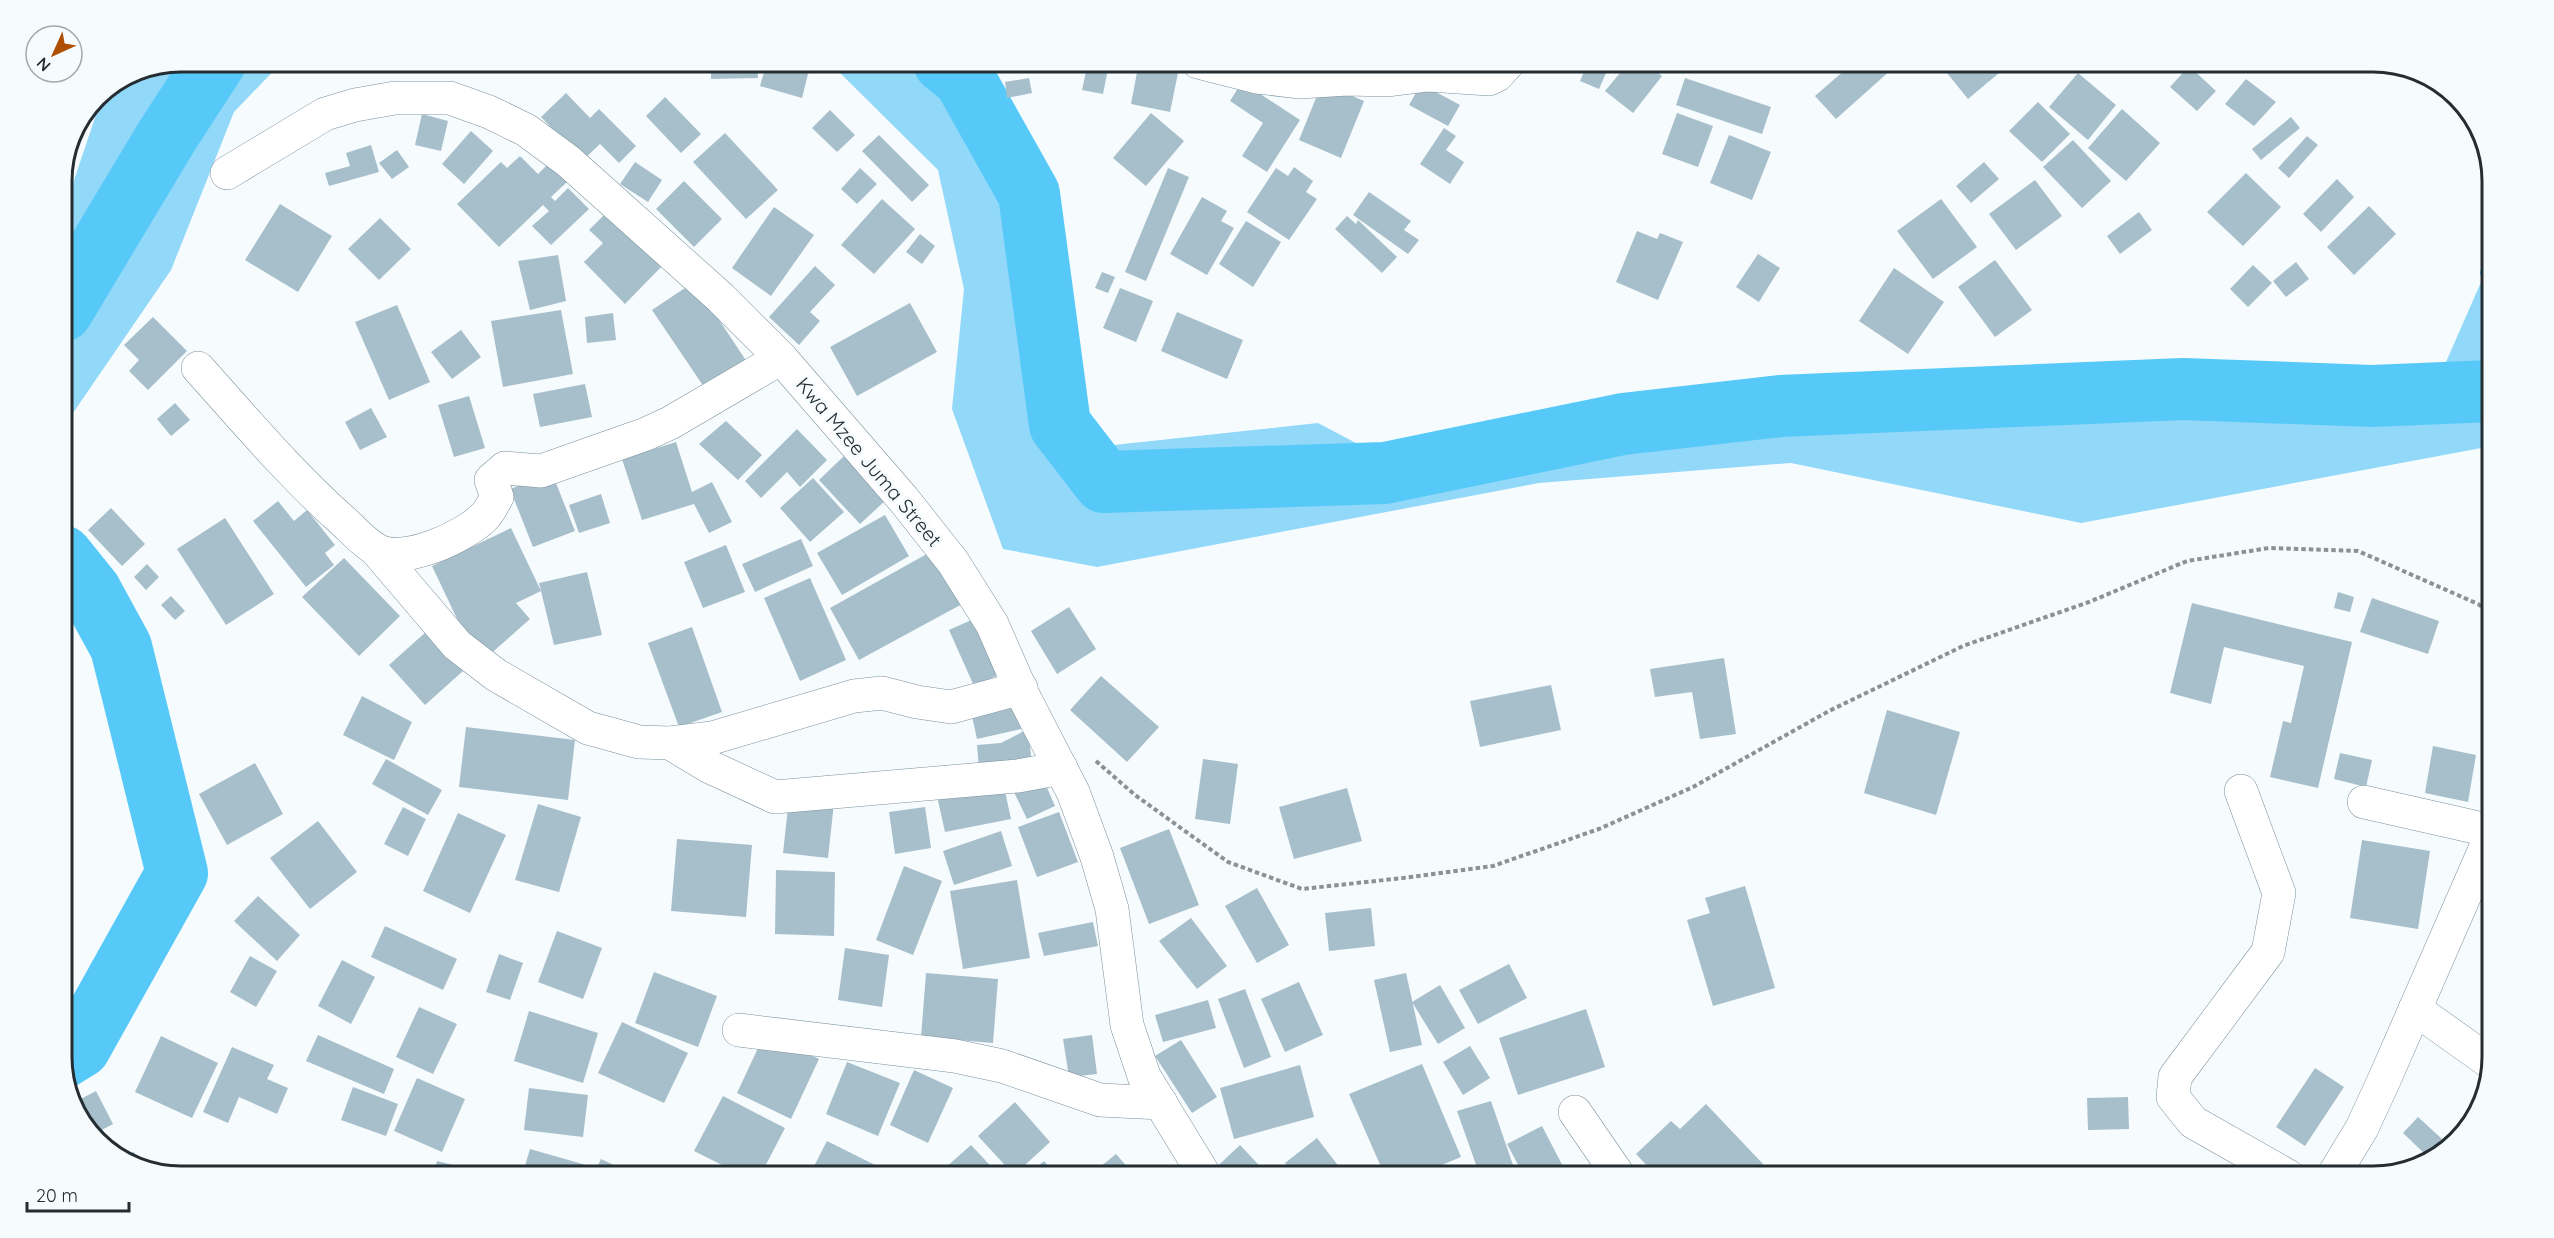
<svg xmlns="http://www.w3.org/2000/svg" width="2554" height="1238" viewBox="0 0 2554 1238" font-family="Quicksand,sans-serif">
<style>
.green{fill:#92d8f9}
.lines{fill:none;stroke-linecap:round;stroke-linejoin:round}
.stream{stroke:#57c9f8;stroke-width:10}
.river{stroke:#57c9f8;stroke-width:62}
.building{fill:#a7bfcb}
.minor-casing{stroke:#7b929d;stroke-width:34}
.path{stroke:#8a9295;stroke-width:4;stroke-dasharray:4.5 3;stroke-linecap:butt}
.minor{stroke:#fff;stroke-width:33}
.labels{text-anchor:middle;stroke-width:6;stroke-linejoin:round;paint-order:stroke}
.street-label{font-size:20px;fill:#242e32;stroke:#f6fbfe}
.rim{fill:none;stroke:#242e32;stroke-width:3}
</style>
<rect width="100%" height="100%" fill="#f6fbfe"/>
<g class="green">
<polygon points="181,62 282,62 234,112 171,270 62,429 62,216 104,91 136,71"/>
<polygon points="829,62 934,62 1023,170 1058,451 1318,423 1407,470 1765,403 2025,408 2110,383 2212,400 2446,362 2485,273 2492,268 2492,446 2081,523 1791,463 1539,483 1097,567 1003,549 952,409 964,289 938,170"/>
</g>
<g class="lines">
<polyline class="stream" points="2485,273 2492,245"/>
<g class="river">
<polyline points="944,62 964,78 1029,194 1060,425 1104,482 1385,473 1623,424 1780,406 2183,389 2372,396 2492,391"/>
<polyline points="62,311 167,136 215,62"/>
<polyline points="62,556 91,592 121,647 177,873 80,1047 62,1058"/>
</g>
</g>
<g class="building">
<polygon points="711,62 757,62 758,78 711,79"/>
<polygon points="767,62 811,62 802,98 760,86"/>
<polygon points="1088,62 1109,64 1103,94 1082,90"/>
<polygon points="1139,62 1179,68 1170,112 1131,104"/>
<polygon points="1588,62 1610,64 1599,89 1580,81"/>
<polygon points="1629,62 1644,62 1662,76 1633,113 1605,91"/>
<polygon points="1854,62 1885,62 1892,69 1836,119 1815,96"/>
<polygon points="1960,62 2012,62 1968,99 1947,73"/>
<polygon points="2189,66 2216,91 2197,111 2170,87"/>
<polygon points="2078,73 2116,105 2088,140 2049,107"/>
<polygon points="1029,78 1032,93 1007,98 1005,82"/>
<polygon points="1685,78 1771,107 1762,134 1676,105"/>
<polygon points="2246,79 2276,102 2254,126 2225,104"/>
<polygon points="1242,82 1300,120 1267,172 1242,156 1263,123 1230,101"/>
<polygon points="1322,83 1364,101 1341,158 1299,140"/>
<polygon points="1421,84 1460,105 1448,126 1409,105"/>
<polygon points="566,93 590,118 599,109 636,146 619,163 600,144 583,160 541,117"/>
<polygon points="665,97 701,134 681,153 646,116"/>
<polygon points="2038,102 2070,134 2042,162 2009,131"/>
<polygon points="2122,109 2160,143 2126,181 2088,148"/>
<polygon points="830,110 855,135 837,152 812,128"/>
<polygon points="1151,113 1184,141 1146,186 1113,158"/>
<polygon points="1677,113 1713,126 1698,167 1662,154"/>
<polygon points="422,114 448,121 441,151 415,145"/>
<polygon points="2291,117 2300,128 2261,160 2252,149"/>
<polygon points="1444,128 1456,136 1446,150 1464,162 1450,184 1420,164"/>
<polygon points="471,131 493,151 464,184 442,164"/>
<polygon points="725,133 778,190 746,219 693,162"/>
<polygon points="879,135 929,185 912,202 862,151"/>
<polygon points="1729,135 1771,152 1752,200 1710,183"/>
<polygon points="2307,136 2318,145 2289,178 2278,168"/>
<polygon points="2073,140 2111,181 2082,208 2043,167"/>
<polygon points="371,145 379,172 329,186 325,173 350,166 346,153"/>
<polygon points="397,150 409,167 392,179 379,163"/>
<polygon points="520,156 538,174 549,163 567,182 551,197 555,201 568,188 589,209 551,245 532,226 549,211 543,205 499,247 457,204 501,162 507,168"/>
<polygon points="635,162 662,180 648,202 620,184"/>
<polygon points="1984,162 1999,179 1971,203 1956,186"/>
<polygon points="1294,167 1313,181 1306,192 1317,199 1289,240 1247,212 1276,168 1288,176"/>
<polygon points="860,168 877,184 857,204 841,189"/>
<polygon points="1168,168 1189,177 1146,281 1125,272"/>
<polygon points="2246,173 2281,207 2243,246 2207,212"/>
<polygon points="2337,179 2354,197 2321,232 2303,214"/>
<polygon points="2035,180 2062,216 2016,250 1989,214"/>
<polygon points="684,181 722,219 694,247 656,209"/>
<polygon points="1369,192 1411,221 1404,230 1419,240 1408,254 1353,215"/>
<polygon points="1202,197 1227,211 1221,221 1234,228 1207,275 1170,254"/>
<polygon points="882,199 915,229 874,274 841,245"/>
<polygon points="1941,199 1977,247 1933,279 1897,231"/>
<polygon points="280,204 332,236 298,292 245,260"/>
<polygon points="2369,206 2396,234 2354,275 2327,247"/>
<polygon points="774,207 814,235 771,296 732,268"/>
<polygon points="609,210 664,264 625,304 584,262 603,243 589,230"/>
<polygon points="2139,212 2152,230 2120,254 2107,236"/>
<polygon points="1347,216 1356,224 1358,220 1397,257 1382,273 1335,229"/>
<polygon points="380,218 411,249 379,280 348,249"/>
<polygon points="1246,221 1281,242 1253,287 1219,264"/>
<polygon points="1637,231 1657,239 1660,233 1683,242 1658,300 1616,282"/>
<polygon points="920,234 935,246 922,264 906,252"/>
<polygon points="1758,254 1780,268 1759,302 1736,287"/>
<polygon points="558,255 566,301 530,310 518,261"/>
<polygon points="1995,260 2032,310 1995,337 1958,287"/>
<polygon points="2296,262 2309,279 2286,297 2273,281"/>
<polygon points="2253,265 2272,283 2248,307 2230,289"/>
<polygon points="815,266 835,285 810,312 820,321 799,345 769,317"/>
<polygon points="1894,268 1944,302 1908,354 1859,321"/>
<polygon points="1102,272 1115,277 1108,293 1095,288"/>
<polygon points="694,282 747,362 706,390 652,310"/>
<polygon points="1120,288 1153,301 1136,342 1103,328"/>
<polygon points="910,303 937,352 857,396 830,347"/>
<polygon points="397,305 430,382 389,400 355,322"/>
<polygon points="561,310 573,374 503,387 491,321"/>
<polygon points="1177,312 1243,340 1227,379 1161,351"/>
<polygon points="613,313 616,340 587,343 585,317"/>
<polygon points="153,317 187,351 148,390 129,371 139,360 124,345"/>
<polygon points="461,330 481,357 452,379 431,352"/>
<polygon points="585,384 592,417 540,427 533,394"/>
<polygon points="469,396 485,448 454,457 438,405"/>
<polygon points="175,403 190,420 171,436 157,419"/>
<polygon points="371,408 387,437 360,450 345,422"/>
<polygon points="726,421 762,455 738,480 699,444"/>
<polygon points="797,429 827,460 800,487 787,472 761,498 745,481"/>
<polygon points="676,442 692,492 712,482 732,522 709,533 694,504 642,520 622,459"/>
<polygon points="845,455 886,500 860,524 819,480"/>
<polygon points="552,473 575,531 533,547 510,489"/>
<polygon points="813,478 844,512 810,542 780,508"/>
<polygon points="601,494 610,523 579,533 569,505"/>
<polygon points="278,501 294,521 307,510 335,545 325,553 334,565 306,587 253,521"/>
<polygon points="111,508 145,544 122,566 88,530"/>
<polygon points="885,515 909,556 842,595 817,553"/>
<polygon points="225,518 274,594 226,625 177,549"/>
<polygon points="511,528 541,591 539,583 587,572 602,635 554,645 541,591 516,603 530,619 487,657 459,623 432,566"/>
<polygon points="801,539 813,566 755,592 742,564"/>
<polygon points="726,545 745,592 703,608 684,562"/>
<polygon points="934,550 964,603 859,660 830,608"/>
<polygon points="344,558 400,616 359,656 302,597"/>
<polygon points="147,564 159,577 146,590 134,577"/>
<polygon points="810,578 846,660 800,681 764,598"/>
<polygon points="2338,592 2354,597 2350,612 2334,608"/>
<polygon points="171,596 185,611 175,620 161,605"/>
<polygon points="2372,598 2439,621 2428,654 2360,632"/>
<polygon points="2192,603 2352,642 2318,788 2270,777 2283,721 2291,723 2304,666 2224,647 2211,704 2170,693"/>
<polygon points="1069,607 1096,649 1057,674 1031,631"/>
<polygon points="978,617 1003,673 974,686 949,630"/>
<polygon points="692,627 722,712 679,727 648,643"/>
<polygon points="427,631 463,671 425,705 389,665"/>
<polygon points="1724,658 1736,734 1700,739 1692,692 1655,697 1650,669"/>
<polygon points="1101,676 1159,727 1127,762 1070,710"/>
<polygon points="1551,685 1561,730 1480,747 1470,701"/>
<polygon points="362,696 412,722 394,760 343,735"/>
<polygon points="1014,698 1021,729 977,739 970,707"/>
<polygon points="1887,710 1960,732 1936,815 1864,793"/>
<polygon points="466,727 575,740 568,800 459,787"/>
<polygon points="1028,729 1032,764 979,769 977,745 1001,743"/>
<polygon points="2433,746 2476,755 2468,802 2425,793"/>
<polygon points="2340,753 2372,760 2366,787 2334,779"/>
<polygon points="386,759 442,790 428,815 372,784"/>
<polygon points="1203,759 1238,764 1230,824 1195,819"/>
<polygon points="255,763 283,814 227,845 199,794"/>
<polygon points="1041,774 1055,806 1027,819 1012,788"/>
<polygon points="1003,782 1011,819 945,832 937,796"/>
<polygon points="1347,788 1362,841 1294,859 1279,807"/>
<polygon points="789,798 834,803 828,858 783,853"/>
<polygon points="538,804 581,817 559,892 515,880"/>
<polygon points="403,807 426,819 408,856 384,844"/>
<polygon points="925,807 931,848 895,854 889,812"/>
<polygon points="1059,812 1078,862 1037,877 1018,827"/>
<polygon points="458,813 506,835 470,913 423,891"/>
<polygon points="318,821 357,872 310,909 270,858"/>
<polygon points="1169,829 1199,905 1149,924 1120,848"/>
<polygon points="1001,831 1012,866 954,885 943,851"/>
<polygon points="677,839 752,845 746,917 671,911"/>
<polygon points="2362,840 2430,851 2418,929 2350,918"/>
<polygon points="904,866 942,881 913,955 876,940"/>
<polygon points="776,870 835,872 834,936 775,934"/>
<polygon points="1017,880 1030,958 963,969 950,891"/>
<polygon points="1745,886 1775,988 1713,1006 1687,920 1710,913 1705,898"/>
<polygon points="1257,888 1289,945 1257,963 1225,906"/>
<polygon points="258,896 300,935 277,961 234,921"/>
<polygon points="1371,908 1375,946 1329,951 1325,913"/>
<polygon points="1191,918 1227,966 1197,989 1159,941"/>
<polygon points="1093,922 1098,946 1044,956 1038,933"/>
<polygon points="385,926 457,959 443,990 371,957"/>
<polygon points="557,931 602,948 583,999 538,982"/>
<polygon points="845,948 889,955 882,1007 838,1000"/>
<polygon points="499,954 523,963 510,1000 486,992"/>
<polygon points="250,956 277,971 256,1007 230,992"/>
<polygon points="342,960 375,977 351,1024 318,1006"/>
<polygon points="1509,964 1527,998 1478,1024 1459,990"/>
<polygon points="654,972 717,996 698,1047 635,1023"/>
<polygon points="926,973 998,979 993,1043 921,1037"/>
<polygon points="1406,973 1422,1045 1390,1052 1374,980"/>
<polygon points="1299,982 1323,1035 1285,1052 1261,999"/>
<polygon points="1440,985 1465,1028 1438,1044 1412,1002"/>
<polygon points="1245,989 1271,1057 1244,1068 1218,999"/>
<polygon points="1208,1000 1216,1028 1163,1042 1155,1015"/>
<polygon points="419,1007 457,1024 433,1074 396,1057"/>
<polygon points="1586,1009 1605,1067 1518,1095 1499,1038"/>
<polygon points="529,1011 598,1033 583,1083 514,1061"/>
<polygon points="622,1022 688,1053 664,1103 598,1073"/>
<polygon points="765,1033 819,1059 791,1119 737,1093"/>
<polygon points="318,1035 394,1069 384,1094 306,1061"/>
<polygon points="1092,1035 1097,1074 1069,1077 1063,1039"/>
<polygon points="161,1036 218,1063 192,1118 135,1092"/>
<polygon points="1181,1040 1217,1097 1192,1113 1155,1056"/>
<polygon points="1470,1046 1490,1078 1463,1095 1443,1062"/>
<polygon points="232,1047 274,1065 267,1079 288,1088 277,1114 239,1097 228,1123 203,1112"/>
<polygon points="847,1062 900,1083 878,1136 826,1114"/>
<polygon points="1422,1064 1461,1157 1415,1176 1385,1176 1349,1094"/>
<polygon points="1300,1065 1314,1117 1234,1139 1220,1088"/>
<polygon points="2315,1068 2344,1087 2305,1146 2276,1127"/>
<polygon points="914,1070 953,1088 928,1143 890,1125"/>
<polygon points="417,1078 465,1099 442,1152 394,1131"/>
<polygon points="353,1087 398,1104 386,1136 341,1120"/>
<polygon points="529,1088 588,1095 583,1137 524,1130"/>
<polygon points="96,1091 113,1124 94,1134 82,1123 75,1102"/>
<polygon points="723,1096 785,1128 760,1176 744,1176 694,1151"/>
<polygon points="2128,1097 2129,1129 2088,1130 2087,1098"/>
<polygon points="1491,1101 1515,1171 1499,1176 1480,1176 1457,1111"/>
<polygon points="1015,1102 1050,1142 1014,1175 978,1136"/>
<polygon points="1706,1104 1763,1164 1751,1176 1652,1176 1655,1174 1636,1154 1671,1121 1680,1129"/>
<polygon points="2418,1117 2442,1139 2427,1156 2403,1133"/>
<polygon points="1542,1126 1568,1176 1524,1176 1507,1144"/>
<polygon points="1317,1138 1343,1172 1337,1176 1296,1176 1285,1163"/>
<polygon points="827,1141 883,1169 880,1176 809,1176"/>
<polygon points="971,1145 1000,1176 936,1176"/>
<polygon points="1240,1145 1269,1176 1207,1176"/>
<polygon points="530,1149 586,1165 583,1176 522,1176"/>
<polygon points="134,1152 140,1167 129,1164 120,1157"/>
<polygon points="1116,1154 1135,1176 1089,1176"/>
<polygon points="601,1159 638,1176 593,1176"/>
<polygon points="437,1161 490,1174 489,1176 433,1176"/>
<polygon points="1044,1161 1057,1176 1026,1176"/>
</g>
<g class="lines">
<g class="minor-casing">
<g id="minor">
<polyline points="1198,62 1257,77 1300,82 1347,79 1388,80 1428,75 1489,79 1497,75 1509,62"/>
<polyline points="227,173 325,114 355,105 395,98 450,98 489,112 526,130 568,161 721,298 781,358 904,500 953,562 992,624 1024,697 1073,792 1097,857 1112,909 1127,1025 1144,1076 1205,1176"/>
<path d="M198 368C245 420 290 474 342 520 353 530 364 543 377 550 403 565 465 537 485 516 490 511 493 503 497 497L491 480 505 468 541 471 646 434 670 423 781 358"/>
<polyline points="377,551 457,645 496,675 588,728 639,742 670,743 712,738 854,696 882,693 917,702 951,707 1021,688"/>
<polyline points="670,743 708,766 775,797 1018,776 1061,768"/>
<polyline points="2241,791 2279,893 2268,952 2175,1077 2173,1097 2193,1122 2288,1176"/>
<polyline points="2364,802 2492,831"/>
<polyline points="2415,1009 2491,1063"/>
<polyline points="739,1030 955,1056 1002,1066 1100,1100 1161,1103"/>
<polyline points="1575,1112 1619,1176"/>
<polyline points="2333,1176 2362,1128 2385,1078 2492,833"/>
</g>
</g>
<polyline class="path" points="1096,761 1135,795 1228,862 1302,889 1403,878 1493,866 1599,829 1693,787 1829,711 1963,646 2089,602 2187,561 2269,548 2358,551 2478,604 2492,613"/>
<use href="#minor" class="minor"/>
</g>
<g class="labels">
<g class="street-label">
<text transform="translate(869 462) rotate(50)" y="7">Kwa Mzee Juma Street</text>
</g>
</g>
<path d="M0 0H2554V1238H0ZM181 72H2373A109 109 0 0 1 2482 181V1057A109 109 0 0 1 2373 1166H181A109 109 0 0 1 72 1057V181A109 109 0 0 1 181 72Z" fill="#f6fbfe" fill-rule="evenodd"/>
<path class="rim" d="M181 72H2373A109 109 0 0 1 2482 181V1057A109 109 0 0 1 2373 1166H181A109 109 0 0 1 72 1057V181A109 109 0 0 1 181 72Z"/>
<g transform="translate(54 54) rotate(225)"><circle r="28" fill="#f6fbfe" stroke="#a2a9ac" stroke-width="1.5"/>
<path d="M0-4.5L10 22L0 15L-10 22Z" fill="#ae4f03"/>
<text y="-9" font-size="16" font-weight="bold" text-anchor="middle" fill="#242e32">N</text>
</g>
<path d="M27 1202v9h102v-9" fill="none" stroke="#242e32" stroke-width="3"/>
<text x="36" y="1202" font-size="18" fill="#242e32" stroke="#f6fbfe" stroke-width="4.5" paint-order="stroke">20 m</text>
</svg>
